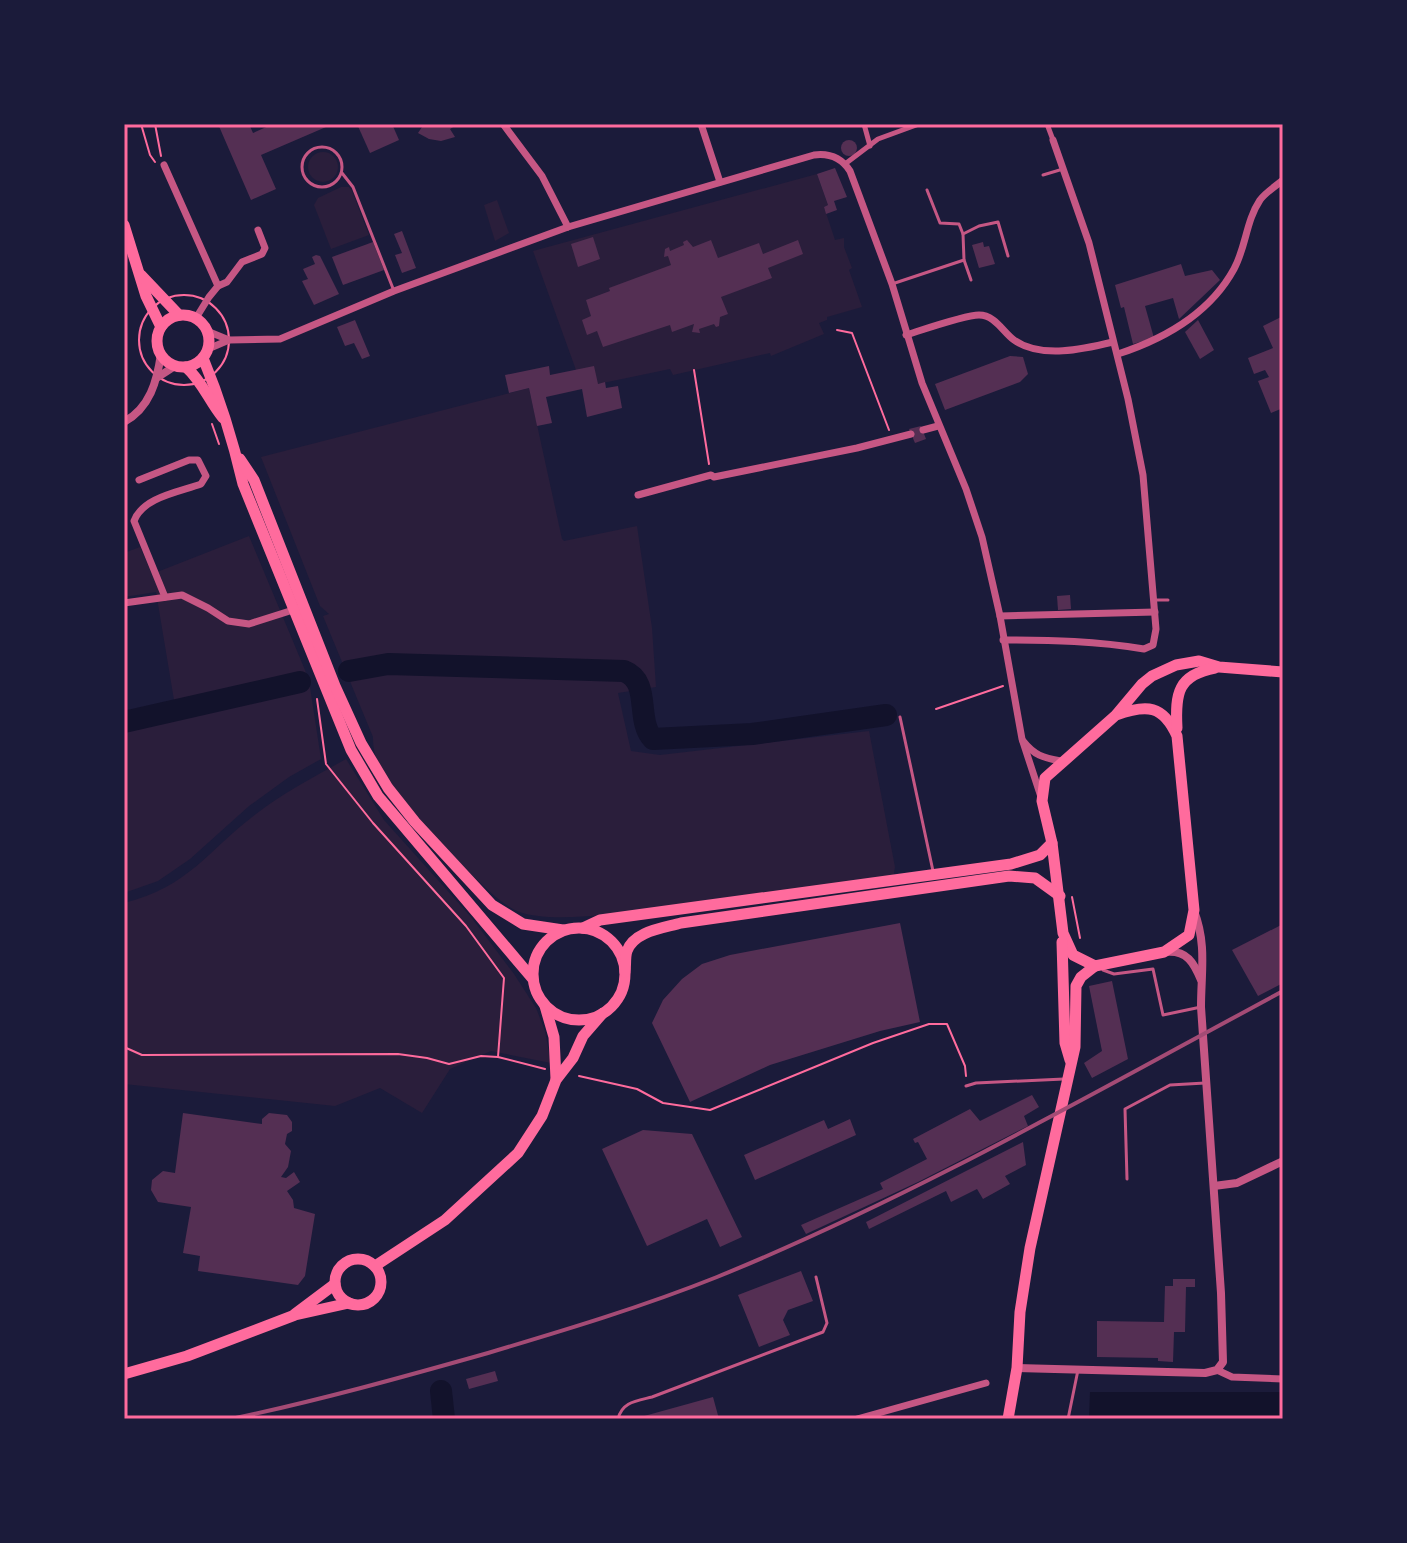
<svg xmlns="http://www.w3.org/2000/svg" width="1407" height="1543" viewBox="0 0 1407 1543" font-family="Signika,sans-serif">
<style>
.green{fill:#2a1e3b}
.water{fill:#12122b}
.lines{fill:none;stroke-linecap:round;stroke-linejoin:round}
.stream{stroke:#12122b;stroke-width:4}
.river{stroke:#12122b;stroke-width:22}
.building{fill:#542f53}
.path{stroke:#ff6b9d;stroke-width:2}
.service{stroke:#c65784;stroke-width:3}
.pedestrian{stroke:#c65784;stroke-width:5}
.minor{stroke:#c65784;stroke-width:7}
.tertiary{stroke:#c65784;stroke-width:8}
.primary{stroke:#ff6b9d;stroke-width:11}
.rail{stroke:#a44b75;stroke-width:4}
.neatline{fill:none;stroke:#ff6b9d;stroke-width:3}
</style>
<rect width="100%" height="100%" fill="#1b1b3a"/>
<g class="green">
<circle cx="323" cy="167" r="15"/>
<polygon points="817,174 828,205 824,207 835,240 844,238 844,247 852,268 849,270 862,307 827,317 827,320 819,323 824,334 771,356 770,353 673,375 670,369 598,384 576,370 533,251"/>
<polygon points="341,187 349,187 352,191 369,235 331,249 314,205 318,198"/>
<polygon points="497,200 509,233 495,241 484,205"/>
<path d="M529 388 562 539 564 541 637 526 652 628 656 687 618 693 631 751 660 755 869 731 895 867 893 879C838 885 783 890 729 897 679 903 561 929 517 911 493 901 448 849 427 829 404 806 372 772 373 737L323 616 329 614 320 606 261 457Z"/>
<polygon points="249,536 305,670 310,687 321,759 289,777 249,806 190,859 158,881 124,893 124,711 174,700 156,592 124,597 124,553 140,547 152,574"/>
<path d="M346 759 384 820 471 917 514 974 536 1008 545 1031 551 1063 491 1051 450 1069 422 1113 380 1088 335 1106 124 1084V903C189 887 207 851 256 814 283 793 316 776 346 759Z"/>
</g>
<polygon class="water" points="1090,1392 1283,1392 1283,1419 1089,1419"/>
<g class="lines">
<polyline class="stream" points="886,719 886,715"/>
<g class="river">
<path d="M349 671 388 664 624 671C652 682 635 720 653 739L752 734 886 715"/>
<polyline points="124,722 300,682"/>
<polyline points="441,1391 444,1419"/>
</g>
</g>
<g class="building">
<polygon points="218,124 249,124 253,133 273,124 333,124 261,155 276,189 251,200"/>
<polygon points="357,124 392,124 399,140 370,153"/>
<polygon points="424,124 458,124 450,129 455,137 441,141 429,139 418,133"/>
<circle cx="849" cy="148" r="8"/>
<polygon points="835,168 847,197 834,201 837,210 826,214 824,207 828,205 817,174"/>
<polygon points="402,231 416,268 402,273 395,255 402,253 394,234"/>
<polygon points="593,237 600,259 578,267 571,244"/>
<polygon points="687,240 693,247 711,240 718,258 759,243 763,254 798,240 803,254 768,268 772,278 721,297 728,314 720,317 719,326 716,327 714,324 699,329 700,333 692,332 694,324 672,332 670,325 603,347 597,331 587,335 582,320 591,316 586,300 610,291 609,288 671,265 668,256 664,257 665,249 669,247 670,251 684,245 683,242"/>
<polygon points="373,242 384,270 343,285 332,257"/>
<polygon points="983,242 984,247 989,246 995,264 979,268 972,245"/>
<polygon points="316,255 320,256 339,294 314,305 302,281 308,279 303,269 315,264 312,257"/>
<polygon points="1181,264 1185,276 1212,270 1220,280 1179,319 1173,298 1145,306 1154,338 1133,344 1124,307 1121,308 1115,285"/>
<polygon points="1283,316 1283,408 1271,413 1258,381 1269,377 1265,370 1254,374 1248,358 1273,348 1263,326"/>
<polygon points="355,320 370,356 362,359 354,343 345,346 337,327"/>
<polygon points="1198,320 1214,350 1200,359 1185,332"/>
<polygon points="1010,356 1023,357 1028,374 1020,382 945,410 935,384"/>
<polygon points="549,366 550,375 594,366 598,384 605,382 606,388 618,386 622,408 587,417 582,389 546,397 552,423 537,426 529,388 509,393 505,375"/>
<polygon points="921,426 926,439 915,443 909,429"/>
<polygon points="1070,595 1071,609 1058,610 1057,596"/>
<polygon points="900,923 920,1022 880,1031 770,1065 690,1102 652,1023 663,1000 682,979 702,964 730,955"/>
<polygon points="1283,924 1283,983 1258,996 1232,950"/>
<polygon points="1112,981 1128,1059 1092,1078 1084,1063 1102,1051 1089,986"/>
<polygon points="1032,1095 1039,1107 1024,1116 1028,1126 918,1182 806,1234 801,1225 883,1189 880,1183 927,1159 918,1142 915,1143 913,1139 970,1109 980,1121"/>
<polygon points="183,1113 262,1124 262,1119 269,1113 287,1115 292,1122 292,1131 287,1134 285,1144 291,1151 288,1167 281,1177 286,1178 294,1172 300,1182 287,1191 293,1200 294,1208 315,1214 305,1276 298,1285 198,1271 200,1256 183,1253 191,1207 158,1202 151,1190 152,1180 163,1171 175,1173"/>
<polygon points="850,1119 856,1135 755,1180 744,1155 824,1120 828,1129"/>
<polygon points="643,1130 692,1134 742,1237 720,1247 707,1219 647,1246 602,1149"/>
<polygon points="1023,1142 1026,1165 1005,1176 1010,1184 983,1199 977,1189 951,1202 946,1191 869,1229 866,1222 870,1220"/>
<polygon points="801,1271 813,1301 788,1310 783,1320 790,1335 759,1347 738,1295"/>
<polygon points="1173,1279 1195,1279 1195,1287 1186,1287 1185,1332 1174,1332 1173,1362 1158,1361 1158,1358 1097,1357 1097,1321 1164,1322 1165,1286 1173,1286"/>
<polygon points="495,1371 498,1381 469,1389 466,1379"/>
<polygon points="713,1397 719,1419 637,1419 637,1418"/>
</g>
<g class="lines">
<g class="path">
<polyline points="141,124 150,155 155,162"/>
<polyline points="155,124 161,156"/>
<circle cx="184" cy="340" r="45"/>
<polyline points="837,330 852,333 889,430"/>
<polyline points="694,370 709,464"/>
<polyline points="212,424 219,444"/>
<polyline points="317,699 326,764 373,823 466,926 504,978 498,1057"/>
<polyline points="936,709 1003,686"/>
<polyline points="1072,897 1080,938"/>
<polyline points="124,1047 142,1055 398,1054 427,1058 449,1064 481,1056 498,1057 545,1069"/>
<polyline points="579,1076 637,1089 663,1103 710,1110 873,1043 929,1024 947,1024 965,1066 966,1076"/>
</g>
<g class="service">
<circle cx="322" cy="167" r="20"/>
<polyline points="342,173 353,187 394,291"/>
<polyline points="1043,175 1063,169"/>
<polyline points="927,190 940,223 959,224 963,234"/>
<polyline points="964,260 971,280"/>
<polyline points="892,284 964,260 963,234 979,226 998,222 1008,256"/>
<polyline points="1156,600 1168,600"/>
<polyline points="900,717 933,871"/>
<polyline points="1103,970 1114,974 1153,969 1163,1015 1201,1007"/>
<polyline points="966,1086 976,1083 1064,1079"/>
<polyline points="1127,1179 1125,1109 1170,1085 1205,1083"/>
<path d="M618 1419C622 1402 636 1401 652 1397L823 1332 827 1323 816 1277"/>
<polyline points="1068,1419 1078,1370"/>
</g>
<g class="pedestrian">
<polyline points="864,124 870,146"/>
<polyline points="1047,124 1053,140"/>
<polyline points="845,164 878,139 919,124"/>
</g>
<g class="minor">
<polyline points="503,124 542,176 568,227"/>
<polyline points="701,124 720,182"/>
<polyline points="164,165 218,286"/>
<polyline points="196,318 209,297 218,286 227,282 242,262 262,254 265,248 258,230"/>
<polyline points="207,331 229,340"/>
<path d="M906 335C922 330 965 315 979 315 995 315 1003 332 1014 340 1041 359 1084 349 1113 342"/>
<path d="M208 349 229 340 280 339 394 291 568 227 814 155C829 153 841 157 850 171L892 284 922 383 966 489 982 537 1000 616 1022 739 1041 797"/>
<path d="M1118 354C1164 339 1210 313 1234 269 1246 247 1246 221 1260 200 1266 192 1276 186 1283 180"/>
<polyline points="923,430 938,426"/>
<path d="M139 480 189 460H198L206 476 201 484C179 492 143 497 134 521L165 597"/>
<polyline points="638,495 711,475 714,477 857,448 911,434"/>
<polyline points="124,603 182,595 208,608 228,621 249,624 293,610"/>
<polyline points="1000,616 1155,612"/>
<path d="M1003 640C1053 640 1096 641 1144 649L1153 645 1156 629 1143 475 1128 399 1089 243 1053 140"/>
<path d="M1023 741C1034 755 1043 758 1061 761"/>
<polyline points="1217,1370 1232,1377 1283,1379"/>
<polyline points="857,1419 986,1383"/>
</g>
<g class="tertiary">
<polyline points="158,377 175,366"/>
<path d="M124 422C150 408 157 381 161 354"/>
<path d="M1166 952C1187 950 1194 963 1201 980"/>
<polyline points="1214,1186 1237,1183 1283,1161"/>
<path d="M1017 1368 1205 1373 1217 1370 1223 1362 1221 1293 1201 1007C1201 973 1207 944 1194 911"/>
</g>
<g class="primary">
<polyline points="124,225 146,296 161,327"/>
<polyline points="141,275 179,315"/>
<circle cx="183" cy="341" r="26"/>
<path d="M203 358C220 399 233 441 243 484L351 750 378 796 532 978"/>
<path d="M186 367C202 381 209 401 223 418"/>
<polyline points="240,459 254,480 335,686 361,743 388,788 415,822 492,905 523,924 563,930"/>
<path d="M1116 715C1147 704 1163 705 1177 736L1194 910 1189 935 1164 952 1095 966 1073 955 1063 933 1052 843 1042 801 1045 778 1116 715 1142 684 1152 676 1176 665 1199 661 1219 667 1283 672"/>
<path d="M1177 728C1175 693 1178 675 1215 668"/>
<circle cx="579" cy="974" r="46"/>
<polyline points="583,928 600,920 1011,864 1040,855 1052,843"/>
<polyline points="1062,942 1065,1043 1070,1060"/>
<path d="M625 972C626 965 625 956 627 951 634 931 664 928 681 923L1009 876 1035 878 1060 896"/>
<polyline points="545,1006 554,1037 556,1079"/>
<circle cx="358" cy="1282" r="23"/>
<polyline points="375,1266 445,1220 518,1153 542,1116 556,1080 573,1058 583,1036 603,1013"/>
<polyline points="295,1314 335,1284"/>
<polyline points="124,1374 187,1356 295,1315 349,1303"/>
<polyline points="1008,1419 1017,1368 1020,1312 1030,1248 1075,1047 1076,986 1081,977 1095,966"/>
</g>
<path class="rail" d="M231 1419C317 1401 403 1377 488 1353 565 1330 642 1307 717 1277 913 1197 1097 1091 1283 991"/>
</g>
<rect width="1407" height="1543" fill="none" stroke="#1b1b3a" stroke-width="252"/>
<rect x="126" y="126" width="1155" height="1291" class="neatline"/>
</svg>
